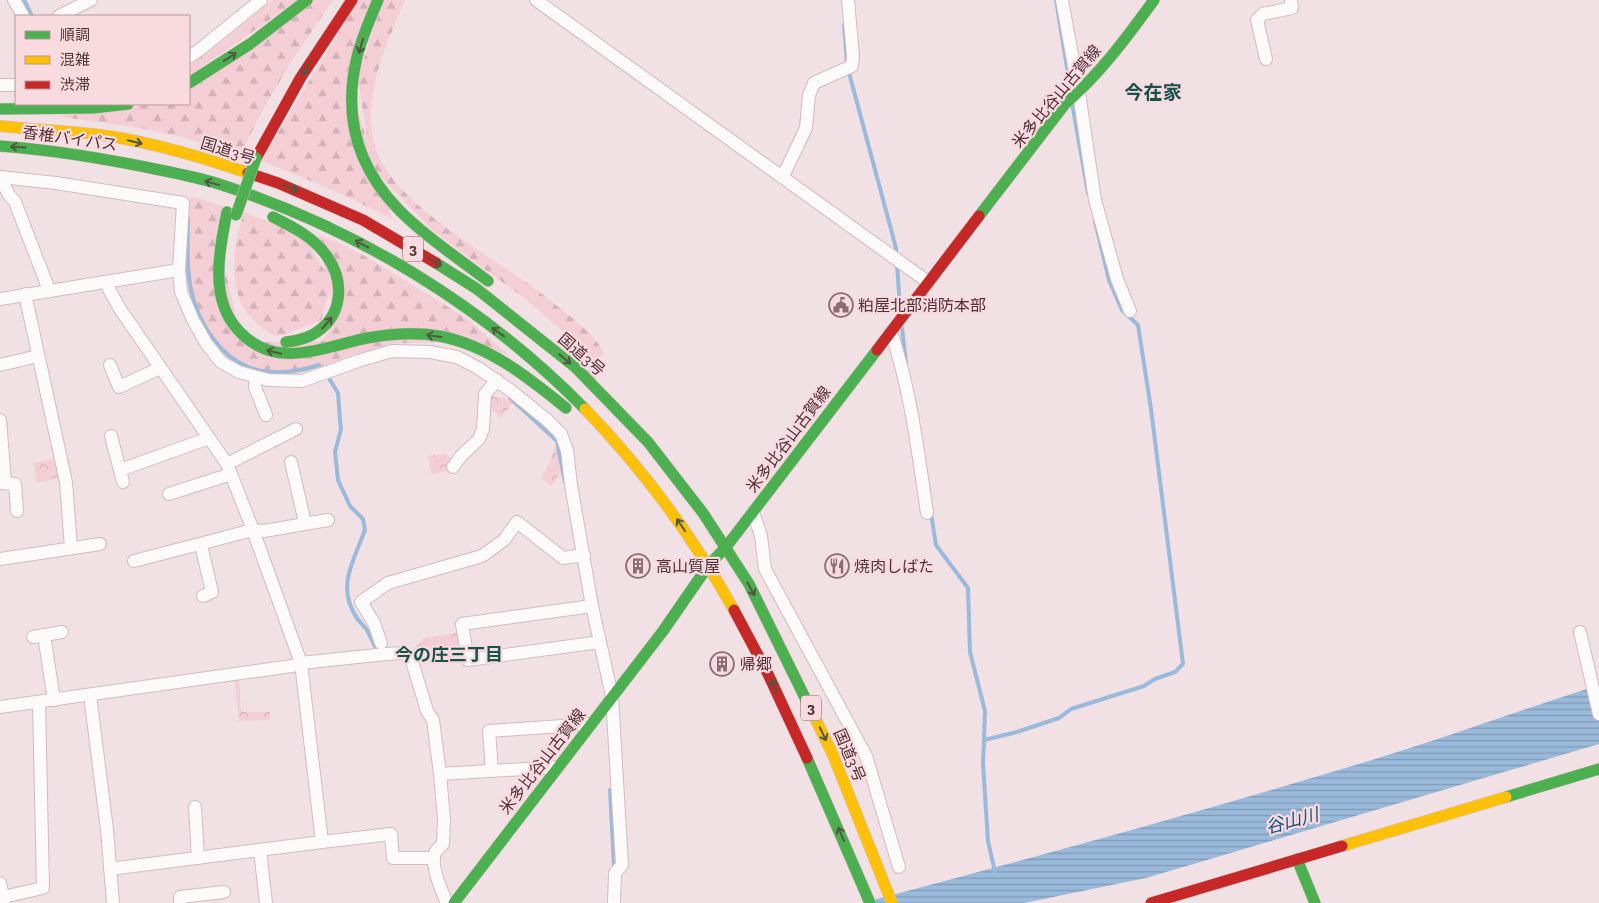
<svg xmlns="http://www.w3.org/2000/svg" width="1599" height="903" viewBox="0 0 1599 903" font-family="'Zilla Slab','Noto Sans JP',serif">
<style>
.forest{fill:url(#forest-firs)}
.park{fill:url(#park-crowns)}
.water{fill:url(#water-rules)}
.lines{fill:none;stroke-linecap:round;stroke-linejoin:round}
.stream{stroke:#9abadb;stroke-width:4}
.street-tunnel{stroke:#d1bec2;stroke-width:12;stroke-dasharray:12 6;stroke-linecap:butt}
.street-casing{stroke:#d1bcc0;stroke-width:14}
.fast-casing{stroke:#d1bcc0;stroke-width:12}
.slow-casing{stroke:#d1bcc0;stroke-width:12}
.jam-casing{stroke:#d1bcc0;stroke-width:12}
.street{stroke:#fdfafb;stroke-width:12}
.fast{stroke:#4caf50;stroke-width:11}
.slow{stroke:#ffc107;stroke-width:11}
.jam{stroke:#c62828;stroke-width:11}
.fast-bridge-casing{stroke:#d1bcc0;stroke-width:12;stroke-linecap:butt}
.fast-bridge{stroke:#4caf50;stroke-width:11}
.oneway{stroke:#4f583f}
.labels{text-anchor:middle;stroke-width:4.5;stroke-linejoin:round;paint-order:stroke}
.shield{fill:#f8dadf;stroke:#82646a;stroke-width:1}
.shield-label{font-size:15px;font-weight:bold;fill:#503238}
.street-label{font-size:16px;fill:#503238;stroke:#f8dadf}
.poi-label{font-size:16px;fill:#503238;stroke:#f8dadf;text-anchor:start}
.neighbourhood-label{font-size:18px;font-weight:bold;fill:#18524d;stroke:#f8dadf}
.water-label{font-size:18px;font-style:italic;fill:#17517e;stroke:#f8dadf}
.quarter-label{font-size:19px;font-weight:bold;fill:#18524d;stroke:#f8dadf}
</style>
<defs>
<pattern id="forest-firs" width="22" height="20" patternUnits="userSpaceOnUse" patternTransform="scale(1.25)"><rect width="22" height="20" fill="#f4ced5"/><path d="M5 1l3.5 6h-7zM16 11l3.5 6h-7z" fill="#d3b1b8"/></pattern>
<pattern id="park-crowns" width="20" height="18" patternUnits="userSpaceOnUse" patternTransform="scale(1.25)"><rect width="20" height="18" fill="#f4ced5"/><path d="M2 6a3 3 0 1 1 6 0M12 15a3 3 0 1 1 6 0" fill="none" stroke="#d3b1b8"/></pattern>
<pattern id="water-rules" width="6" height="5" patternUnits="userSpaceOnUse" patternTransform="scale(1.25)"><rect width="6" height="5" fill="#9abadb"/><path d="M0 2.5h6" fill="none" stroke="#8098b3"/></pattern>
</defs>
<rect width="100%" height="100%" fill="#f1e1e4"/>
<g class="forest">
<polygon points="272,0 298,0 189,76 189,66 225,39"/>
<path d="M313 0H333C299 50 265 99 241 155L178 136 134 127 55 116 125 109 148 104H189V87Z"/>
<path d="M358 0H373L348 80 392 219C350 197 306 178 261 161Z"/>
<path d="M383 0H405C394 27 381 54 375 82 371 101 369 124 374 143 389 205 498 258 547 298 565 313 593 331 604 353L598 362 528 301 432 230 371 166 358 77Z"/>
<path d="M191 196 223 206 216 231 242 342 387 341 386 347C376 350 366 351 356 354 329 363 304 376 275 375 241 374 219 354 203 326 197 316 192 306 189 295 182 263 184 228 191 196Z"/>
<path d="M244 212 288 230 309 245 332 283 321 320C313 323 284 336 278 336 271 335 263 329 258 324 225 297 232 248 244 212Z"/>
<polygon points="318,235 337,242 367,257 466,318 510,356 474,341 318,346 336,322"/>
</g>
<g class="park">
<polygon points="492,396 507,399 513,403 501,417 488,407 487,398"/>
<polygon points="557,442 562,472 551,486 541,478 548,466"/>
<polygon points="446,454 452,460 448,471 431,474 428,456"/>
<polygon points="54,459 58,478 37,483 33,463"/>
<polygon points="458,633 461,648 425,654 414,658 412,651 424,638"/>
<polygon points="239,680 241,712 270,712 270,720 239,721 235,681"/>
</g>
<path class="water" d="M1599 685V744L1146 878 1024 903H862C1033 858 1203 811 1372 760 1448 737 1523 709 1599 685Z"/>
<g class="lines">
<g class="stream">
<polyline points="24,0 32,16"/>
<polyline points="1056,0 1071,92"/>
<polyline points="844,25 847,63"/>
<polyline points="848,69 896,248 896,256"/>
<polyline points="1072,103 1088,193"/>
<path d="M188 218C188 240 186 262 190 284 196 321 222 364 262 371 281 374 301 371 319 365"/>
<polyline points="897,263 900,308"/>
<polyline points="902,328 906,363"/>
<path d="M330 380 338 393 340 420 341 429 335 452 338 480 350 506 363 519 365 530C354 560 337 585 355 615 358 621 363 625 367 630 370 636 373 642 376 648"/>
<polyline points="510,398 557,441 565,482"/>
<polyline points="931,513 936,545 968,588 970,652 985,711 984,740"/>
<polyline points="610,790 614,865"/>
<polyline points="995,872 988,841 983,764 984,740 1017,732 1059,718 1071,709 1144,686 1155,679 1175,672 1183,664 1151,409 1138,325 1122,310 1109,280 1095,221"/>
</g>
<polyline class="street-tunnel" points="583,382 603,361"/>
<g class="street-casing">
<g id="street">
<polyline points="14,0 23,16"/>
<polyline points="536,0 928,282"/>
<polyline points="1062,0 1079,93 1095,200 1117,279 1130,311"/>
<polyline points="59,16 91,0"/>
<polyline points="189,57 198,51 261,0"/>
<polyline points="1266,59 1257,20 1263,14 1292,8 1291,0"/>
<polyline points="0,85 16,85"/>
<polyline points="783,176 806,128 809,95 814,83 852,66 853,56 848,0"/>
<polyline points="0,177 56,183 183,203 179,270 181,292 193,320 206,343 221,362 239,372 268,380 302,381 358,361 392,351 430,352 457,357 478,368 510,390 547,420 561,434 567,450 571,485 592,606 612,696 622,865 615,873 614,903"/>
<polyline points="0,177 9,195 15,202 49,290"/>
<polyline points="105,282 179,270"/>
<polyline points="25,294 66,482 71,548"/>
<polyline points="0,299 105,282 120,309 227,464 253,530 301,663 322,842 391,834 393,858 434,858"/>
<path d="M891 332C911 391 918 452 927 513"/>
<polyline points="0,365 38,356"/>
<polyline points="110,365 119,387 160,368"/>
<polyline points="256,377 255,387 266,415"/>
<polyline points="0,420 5,482"/>
<polyline points="111,436 123,482"/>
<polyline points="291,462 305,523"/>
<polyline points="227,464 296,429"/>
<polyline points="453,467 461,456 479,439 483,429 485,394 497,380"/>
<polyline points="120,470 209,438"/>
<polyline points="0,483 15,484 17,511"/>
<polyline points="169,494 231,474"/>
<polyline points="753,512 761,536 765,569 866,756 899,867"/>
<polyline points="201,545 212,592 203,596"/>
<polyline points="0,559 100,544"/>
<polyline points="134,561 253,530 264,531 328,520"/>
<polyline points="592,606 462,624 468,660 600,642"/>
<polyline points="1580,632 1599,714"/>
<polyline points="44,635 54,700"/>
<polyline points="33,637 62,632"/>
<polyline points="381,643 374,623 361,602 388,583 482,556 504,540 517,522 563,558 584,555"/>
<polyline points="90,695 107,830 113,903"/>
<path d="M0 707 292 666 301 663 386 654 403 653 411 658 427 711 433 720 440 774 444 820 443 844C441 846 437 849 435 853 430 865 442 892 447 903"/>
<polyline points="492,771 489,731 591,724"/>
<polyline points="440,774 558,767"/>
<polyline points="195,807 198,858"/>
<polyline points="260,850 266,903"/>
<polyline points="110,869 322,842"/>
<polyline points="0,883 4,903"/>
<polyline points="3,897 43,888 39,702"/>
<polyline points="180,903 180,897 224,892"/>
</g>
</g>
<g class="fast-casing">
<g id="fast">
<path d="M378 0C370 19 362 37 357 57 343 115 357 167 399 210 426 237 458 258 488 281"/>
<polyline points="189,83 250,44 307,0"/>
<polyline points="0,109 93,108 128,104"/>
<path d="M0 146C54 150 107 159 160 170 180 174 200 178 219 184 356 228 484 306 585 409"/>
<path d="M227 212C219 250 209 300 239 331 276 371 323 347 367 338 390 334 416 332 439 336 488 345 528 377 566 408"/>
<path d="M979 216 1065 104C1100 74 1127 37 1154 0"/>
<path d="M273 217C293 227 313 237 326 255 346 282 343 318 312 335 304 339 295 341 286 342"/>
<polyline points="436,263 477,289 575,367 648,442 703,513 749,584 814,716"/>
<polyline points="807,758 870,903"/>
<polyline points="1506,797 1599,769"/>
<polyline points="1297,859 1315,903"/>
<polyline points="454,903 663,631 708,566 726,547 877,350"/>
</g>
</g>
<g class="slow-casing">
<g id="slow">
<path d="M0 126C37 130 78 131 115 137 160 145 205 158 248 173"/>
<path d="M585 409C643 469 693 537 734 610"/>
<polyline points="814,716 833,755 892,903"/>
<polyline points="1342,846 1506,797"/>
</g>
</g>
<g class="jam-casing">
<g id="jam">
<polyline points="256,158 301,77 352,0"/>
<polyline points="248,173 278,183 363,220 436,263"/>
<polyline points="877,350 979,216"/>
<polyline points="734,610 768,674 807,758"/>
<polyline points="1151,903 1342,846"/>
</g>
</g>
<use href="#street" class="street"/>
<use href="#fast" class="fast"/>
<use href="#slow" class="slow"/>
<use href="#jam" class="jam"/>
<g class="fast-bridge-casing">
<polyline id="fast-bridge" points="236,215 256,158"/>
</g>
<use href="#fast-bridge" class="fast-bridge"/>
</g>
<defs><path id="oneway-shaft" d="M-6 0H5M1.5-3L5.5 0L1.5 3" fill="none" stroke-width="1.6" stroke-linecap="round" stroke-linejoin="round" transform="scale(1.25)"/></defs>
<g class="oneway">
<use href="#oneway-shaft" transform="translate(361 46) rotate(106)"/>
<use href="#oneway-shaft" transform="translate(230 57) rotate(-33)"/>
<use href="#oneway-shaft" transform="translate(306 69) rotate(122)"/>
<use href="#oneway-shaft" transform="translate(135 142) rotate(13)"/>
<use href="#oneway-shaft" transform="translate(18 147) rotate(-177)"/>
<use href="#oneway-shaft" transform="translate(212 183) rotate(-165)"/>
<use href="#oneway-shaft" transform="translate(291 188) rotate(23)"/>
<use href="#oneway-shaft" transform="translate(362 244) rotate(-152)"/>
<use href="#oneway-shaft" transform="translate(435 262) rotate(32)"/>
<use href="#oneway-shaft" transform="translate(327 323) rotate(-50)"/>
<use href="#oneway-shaft" transform="translate(498 332) rotate(-144)"/>
<use href="#oneway-shaft" transform="translate(434 336) rotate(-172)"/>
<use href="#oneway-shaft" transform="translate(274 352) rotate(-167)"/>
<use href="#oneway-shaft" transform="translate(565 359) rotate(39)"/>
<use href="#oneway-shaft" transform="translate(681 525) rotate(-124)"/>
<use href="#oneway-shaft" transform="translate(751 589) rotate(62)"/>
<use href="#oneway-shaft" transform="translate(774 686) rotate(-115)"/>
<use href="#oneway-shaft" transform="translate(823 734) rotate(64)"/>
<use href="#oneway-shaft" transform="translate(841 834) rotate(-114)"/>
</g>
<defs>
<g id="civic-ring" transform="scale(1.25)"><circle r="9.5" fill="#f8dadf" stroke="#886f74" stroke-width="1.5"/><path d="M-.6-6.5H3V-4.5H.6V-3L4-1V1h2V6H-6V1h2V-1L-.6-3ZM-1.2 2.5V6h2.4V2.5Z" fill="#886f74"/></g>
<g id="building-ring" transform="scale(1.25)"><circle r="9.5" fill="#f8dadf" stroke="#886f74" stroke-width="1.5"/><path d="M-4-6H4V6H1V3H-1V6H-4ZM-2.5-4.3h1.7v1.8h-1.7ZM.8-4.3h1.7v1.8H.8ZM-2.5-1h1.7V.8h-1.7ZM.8-1h1.7V.8H.8Z" fill="#886f74"/></g>
<g id="restaurant-ring" transform="scale(1.25)"><circle r="9.5" fill="#f8dadf" stroke="#886f74" stroke-width="1.5"/><path d="M-5-6h1v4h1v-4h1v4h1v-4h1v5L-1.5 .5V6h-2V.5L-5-1ZM5-6V6H3V1.5H1.5Q1.5-4 5-6Z" fill="#886f74"/></g>
</defs>
<g fill-rule="evenodd">
<use href="#civic-ring" x="841" y="305"/>
<use href="#building-ring" x="638" y="566"/>
<use href="#restaurant-ring" x="837" y="566"/>
<use href="#building-ring" x="722" y="664"/>
</g>
<g class="labels">
<g class="shield">
<rect x="403" y="236.5" width="20" height="25" rx="4"/>
<rect x="801" y="695.5" width="20" height="25" rx="4"/>
</g>
<g class="shield-label">
<text x="413" y="254">3</text>
<text x="811" y="713">3</text>
</g>
<g class="street-label">
<text transform="translate(1056 96) rotate(-50)" y="6">米多比谷山古賀線</text>
<text transform="translate(70 138) rotate(8)" y="6">香椎バイパス</text>
<text transform="translate(228 150) rotate(17)" y="6">国道3号</text>
<text transform="translate(582 354) rotate(41)" y="6">国道3号</text>
<text transform="translate(788 439) rotate(-53)" y="6">米多比谷山古賀線</text>
<text transform="translate(850 755) rotate(67)" y="6">国道3号</text>
<text transform="translate(542 761) rotate(-52)" y="6">米多比谷山古賀線</text>
</g>
<g class="poi-label">
<text x="858" y="311">粕屋北部消防本部</text>
<text x="656" y="572">高山質屋</text>
<text x="854" y="572">焼肉しばた</text>
<text x="740" y="670">帰郷</text>
</g>
<g class="neighbourhood-label">
<text x="449" y="661">今の庄三丁目</text>
</g>
<g class="water-label">
<text transform="translate(1292 821) rotate(-15)" y="6">谷山川</text>
</g>
<g class="quarter-label">
<text x="1153" y="99">今在家</text>
</g>
</g>
<rect x="15" y="15" width="175" height="90" fill="#f8dadf" stroke="#b5979c"/>
<rect x="25" y="31" width="25" height="8" fill="#4caf50" stroke="#b5979c"/>
<text x="60" y="40" font-size="15" fill="#503238">順調</text>
<rect x="25" y="56" width="25" height="8" fill="#ffc107" stroke="#b5979c"/>
<text x="60" y="65" font-size="15" fill="#503238">混雑</text>
<rect x="25" y="81" width="25" height="8" fill="#c62828" stroke="#b5979c"/>
<text x="60" y="90" font-size="15" fill="#503238">渋滞</text>
</svg>
